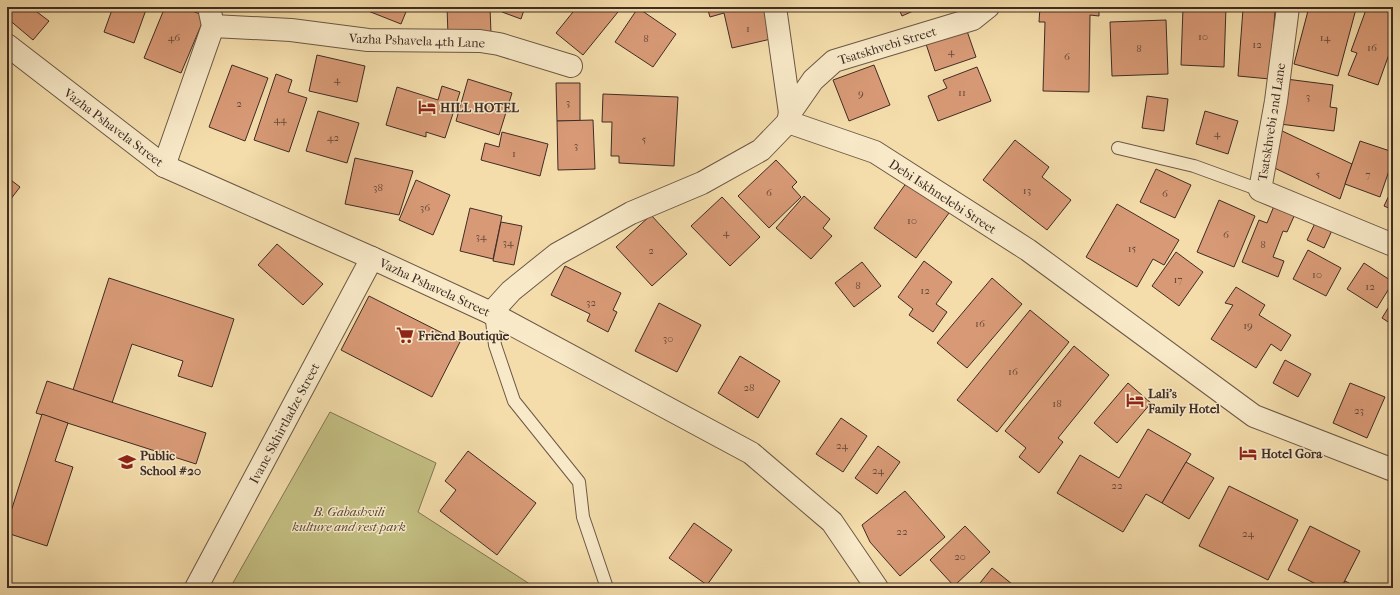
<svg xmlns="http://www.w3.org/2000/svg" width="1400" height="595" viewBox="0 0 1400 595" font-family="'IM FELL French Canon',serif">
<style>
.green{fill:#c3bf83;stroke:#817654}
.building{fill:#d89a76;stroke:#3f2c25}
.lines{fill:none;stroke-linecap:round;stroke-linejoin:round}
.lane-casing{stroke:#6c5846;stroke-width:14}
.street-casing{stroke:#6c5846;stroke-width:24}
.lane{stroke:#f8e9c8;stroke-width:12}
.street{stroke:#f8e9c8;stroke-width:22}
.labels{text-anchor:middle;stroke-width:3;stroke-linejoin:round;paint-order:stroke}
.number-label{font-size:11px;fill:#654839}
.street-label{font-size:13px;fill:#3f2c25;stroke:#f8e9c8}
.poi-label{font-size:13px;font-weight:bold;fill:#3f2c25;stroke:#f8e9c8;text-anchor:start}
.park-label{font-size:13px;font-style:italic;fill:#594938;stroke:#f8e9c8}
</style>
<rect width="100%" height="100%" fill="#f4ddab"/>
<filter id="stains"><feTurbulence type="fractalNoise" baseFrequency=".005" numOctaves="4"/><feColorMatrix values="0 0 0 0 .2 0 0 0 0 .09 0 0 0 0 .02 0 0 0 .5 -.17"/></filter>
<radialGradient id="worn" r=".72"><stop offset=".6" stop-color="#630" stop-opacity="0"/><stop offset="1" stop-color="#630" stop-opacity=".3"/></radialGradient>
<polygon class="green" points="330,412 436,463 418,512 536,588 230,588"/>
<g class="building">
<polygon points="7,7 41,7 37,12 49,21 33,40 7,18"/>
<polygon points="113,7 147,7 134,43 104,32"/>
<polygon points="165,7 182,7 205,16 181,73 144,58"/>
<polygon points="358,7 408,7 401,24"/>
<polygon points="447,7 490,7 491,34 448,35"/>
<polygon points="504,7 525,7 521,19 502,12"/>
<polygon points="577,7 622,7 583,55 556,33"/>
<polygon points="707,7 763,7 771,39 732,48 724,13 710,17"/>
<polygon points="898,7 922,7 902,16"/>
<polygon points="1040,7 1099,7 1099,16 1090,15 1089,92 1043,91 1045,22 1039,22"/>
<polygon points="1183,7 1226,7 1224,67 1181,65"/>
<polygon points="1309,7 1349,7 1356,9 1338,76 1294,64"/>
<polygon points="1367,7 1393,7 1393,43 1378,85 1348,75 1357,53 1351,51"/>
<polygon points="638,8 676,34 653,67 615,42"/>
<polygon points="1243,9 1275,11 1270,79 1238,76"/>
<polygon points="1166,20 1168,74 1112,76 1110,22"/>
<polygon points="967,31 976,57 935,71 926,44"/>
<polygon points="317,55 365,66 357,102 309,91"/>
<polygon points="232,65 268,78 245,141 209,127"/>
<polygon points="874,65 890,105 849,121 833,80"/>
<polygon points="977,67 991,101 938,121 928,96 947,88 943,80"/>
<polygon points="276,74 292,80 288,92 307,98 289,152 254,140"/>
<polygon points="468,79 512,93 499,135 456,121"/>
<polygon points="1286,79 1333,85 1330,107 1337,108 1334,131 1280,124"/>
<polygon points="556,83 580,83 580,121 557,121"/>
<polygon points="442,86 460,92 445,138 426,132 426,137 386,125 397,87 438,100"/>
<polygon points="603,94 678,97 674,166 619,163 619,156 611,156 612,122 602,122"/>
<polygon points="1147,96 1168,99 1164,131 1142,128"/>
<polygon points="318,111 359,123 347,163 306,151"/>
<polygon points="1205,111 1238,121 1228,154 1196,144"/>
<polygon points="593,120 595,169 558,170 557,121"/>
<polygon points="1278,129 1352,164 1340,199 1266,164"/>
<polygon points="502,132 548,144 540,176 481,160 485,143 499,147"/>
<polygon points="1015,140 1049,167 1042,177 1071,200 1047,230 983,180"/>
<polygon points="1360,141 1393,152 1393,159 1380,197 1345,184"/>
<polygon points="355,158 413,171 399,215 345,204"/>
<polygon points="776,160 797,182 792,187 801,197 769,228 738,196"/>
<polygon points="1156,169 1191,185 1175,218 1140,202"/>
<polygon points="7,177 20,187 7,204"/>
<polygon points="416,180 450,195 433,235 399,220"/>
<polygon points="907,182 949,213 916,258 874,228"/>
<polygon points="1393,187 1393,210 1384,206"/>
<polygon points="804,196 830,219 823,228 832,236 811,259 776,228"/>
<polygon points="722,197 760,237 730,266 691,226"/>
<polygon points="1219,200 1255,216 1234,267 1197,252"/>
<polygon points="1117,204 1179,240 1164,265 1153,259 1137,287 1086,257"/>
<polygon points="1274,206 1295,214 1287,232 1283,231 1273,257 1284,261 1278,277 1242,262 1259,220 1267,223"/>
<polygon points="470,208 502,216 493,259 460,251"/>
<polygon points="651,215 687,254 652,286 616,247"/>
<polygon points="1317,219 1334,226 1324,248 1307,240"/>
<polygon points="501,222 522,226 514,265 493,261"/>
<polygon points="277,244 323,284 303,305 258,265"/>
<polygon points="1308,250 1341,268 1326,296 1293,279"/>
<polygon points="1176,252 1203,272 1179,306 1152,286"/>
<polygon points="924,261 952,282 936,304 947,312 933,332 909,315 913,309 898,297"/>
<polygon points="862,262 881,286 854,307 835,283"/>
<polygon points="1364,263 1393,282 1377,308 1347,289"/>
<polygon points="565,266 621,293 613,310 617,312 608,332 587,321 590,314 551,295"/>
<polygon points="109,278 234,319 212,387 178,376 183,361 132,344 112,403 73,390"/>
<polygon points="992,278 1022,304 967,368 937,343"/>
<polygon points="1236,287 1265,305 1259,315 1291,335 1281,351 1271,344 1256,368 1211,339 1233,305 1225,303"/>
<polygon points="369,296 460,342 432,397 341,350"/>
<polygon points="1393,300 1393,325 1382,318"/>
<polygon points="659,303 701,325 677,372 635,351"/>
<polygon points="1030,310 1069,342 997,432 957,400"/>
<polygon points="1074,346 1109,375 1058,438 1063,442 1039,473 1019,457 1026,448 1005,431"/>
<polygon points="740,356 780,381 758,418 718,393"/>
<polygon points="1285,360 1311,374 1298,397 1273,383"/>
<polygon points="47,381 206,433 196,464 36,413"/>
<polygon points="1128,383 1151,403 1117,443 1094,423"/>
<polygon points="1350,383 1385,397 1367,438 1333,423"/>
<polygon points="42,414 68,423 55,461 73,467 47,546 7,533 7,524"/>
<polygon points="841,418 867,436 843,472 816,454"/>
<polygon points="1148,429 1191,454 1162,503 1146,494 1123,532 1057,493 1080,455 1119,478"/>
<polygon points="878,446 900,462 877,494 855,478"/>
<polygon points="468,451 536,503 497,555 440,511 456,490 445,481"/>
<polygon points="1186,462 1214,478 1189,519 1162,503"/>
<polygon points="1229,486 1298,520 1268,580 1199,546"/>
<polygon points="905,491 945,537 900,576 870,542 862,525"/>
<polygon points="694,523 732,550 707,585 669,558"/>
<polygon points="965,526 990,552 954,586 930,560"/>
<polygon points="1310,526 1360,551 1341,588 1324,588 1288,570"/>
<polygon points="992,568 1017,588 976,588"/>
<polygon points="1345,581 1359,588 1341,588"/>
</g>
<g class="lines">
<g class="lane-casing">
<g id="lane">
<polyline points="1118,148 1194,166 1260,190"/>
<polyline points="491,313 495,345 514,401 579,482 583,517 607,588"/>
</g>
</g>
<g class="street-casing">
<g id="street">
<polyline points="775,7 790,113"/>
<polyline points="1288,7 1276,101 1260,190 1393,245"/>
<polyline points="213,26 291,30 368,40 480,41 499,44 571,66"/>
<polyline points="7,45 164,166 372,258 491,313 751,453 832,522 877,588"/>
<polyline points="788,122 875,152 1028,250 1254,416 1393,470"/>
<polyline points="788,122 790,113 813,80 834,61 973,19 988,7"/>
<polyline points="164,166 213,26 209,7"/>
<polyline points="491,313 511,291 557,254 631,213 702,183 761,150 788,122"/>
<polyline points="196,588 372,258"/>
</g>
</g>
<use href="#lane" class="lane"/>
<use href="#street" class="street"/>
</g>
<defs>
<g id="hotel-bare" transform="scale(1.38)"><path d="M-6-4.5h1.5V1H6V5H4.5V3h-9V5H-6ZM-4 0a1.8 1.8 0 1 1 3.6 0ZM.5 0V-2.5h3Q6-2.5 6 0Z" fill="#8f2418" stroke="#f8e9c8" stroke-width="2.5" paint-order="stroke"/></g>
<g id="supermarket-bare" transform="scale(1.38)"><path d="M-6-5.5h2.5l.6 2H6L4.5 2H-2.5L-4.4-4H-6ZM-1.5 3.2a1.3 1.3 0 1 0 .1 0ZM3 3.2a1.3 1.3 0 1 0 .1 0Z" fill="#8f2418" stroke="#f8e9c8" stroke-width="2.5" paint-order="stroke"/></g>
<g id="school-bare" transform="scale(1.38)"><path d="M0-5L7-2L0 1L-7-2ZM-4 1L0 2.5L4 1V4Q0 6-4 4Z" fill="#8f2418" stroke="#f8e9c8" stroke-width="2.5" paint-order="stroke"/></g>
</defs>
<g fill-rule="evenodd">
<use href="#hotel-bare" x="427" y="107"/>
<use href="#supermarket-bare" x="405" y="335"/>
<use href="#hotel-bare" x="1135" y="400"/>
<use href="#hotel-bare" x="1248" y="453"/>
<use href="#school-bare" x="127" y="462"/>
</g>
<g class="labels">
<g class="number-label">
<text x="748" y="32">1</text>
<text x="1203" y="40">10</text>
<text x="174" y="41">46</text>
<text x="1325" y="41">14</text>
<text x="646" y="42">8</text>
<text x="1257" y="48">12</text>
<text x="1372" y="51">16</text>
<text x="1139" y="52">8</text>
<text x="951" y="55">4</text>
<text x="1067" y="60">6</text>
<text x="337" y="83">4</text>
<text x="962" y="96">11</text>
<text x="861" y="97">9</text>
<text x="1308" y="100">3</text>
<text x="568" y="106">3</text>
<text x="239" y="107">2</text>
<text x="280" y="123">44</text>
<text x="1217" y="137">4</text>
<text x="333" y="141">42</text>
<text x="644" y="143">5</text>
<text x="576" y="149">3</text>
<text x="514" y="157">1</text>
<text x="1318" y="178">5</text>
<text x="1368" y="178">7</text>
<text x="378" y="191">38</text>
<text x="1027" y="194">13</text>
<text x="769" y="196">6</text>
<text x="1165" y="197">6</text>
<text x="425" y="211">36</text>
<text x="912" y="224">10</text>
<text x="726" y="236">4</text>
<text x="1226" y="238">6</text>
<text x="481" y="240">34</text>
<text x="508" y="246">34</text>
<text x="1263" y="248">8</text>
<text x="1132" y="252">15</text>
<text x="651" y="254">2</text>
<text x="1317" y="278">10</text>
<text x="1178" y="283">17</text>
<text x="858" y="289">8</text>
<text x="1370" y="290">12</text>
<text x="925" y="294">12</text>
<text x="591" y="306">32</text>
<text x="980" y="327">16</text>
<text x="1248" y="329">19</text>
<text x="668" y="342">30</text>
<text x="1013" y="375">16</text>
<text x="749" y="391">28</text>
<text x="1057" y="407">18</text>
<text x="1359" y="414">23</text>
<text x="842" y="449">24</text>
<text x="878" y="474">24</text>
<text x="1117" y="489">22</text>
<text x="902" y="535">22</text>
<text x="1248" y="537">24</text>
<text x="960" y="560">20</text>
</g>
<g class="street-label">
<text transform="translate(417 40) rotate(2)" y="5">Vazha Pshavela 4th Lane</text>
<text transform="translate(887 45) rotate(-17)" y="5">Tsatskhvebi Street</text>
<text transform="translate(1271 122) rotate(-81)" y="5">Tsatskhvebi 2nd Lane</text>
<text transform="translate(114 127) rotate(37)" y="5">Vazha Pshavela Street</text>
<text transform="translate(943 196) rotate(33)" y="5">Debi Iskhnelebi Street</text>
<text transform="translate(435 287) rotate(25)" y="5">Vazha Pshavela Street</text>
<text transform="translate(284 423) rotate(-62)" y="5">Ivane Skhirtladze Street</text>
</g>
<g class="poi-label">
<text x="440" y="112">HILL HOTEL</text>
<text x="418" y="340">Friend Boutique</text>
<text x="1148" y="398">Lali's<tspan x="1148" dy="15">Family Hotel</tspan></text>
<text x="1261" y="458">Hotel Gora</text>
<text x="140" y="460">Public<tspan x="140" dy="15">School #20</tspan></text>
</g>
<g class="park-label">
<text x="349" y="516">B. Gabashvili<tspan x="349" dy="15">kulture and rest park</tspan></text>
</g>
</g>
<rect width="1400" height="595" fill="none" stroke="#f4ddab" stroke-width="24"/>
<rect x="8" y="8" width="1384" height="579" fill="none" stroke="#3f2c25" stroke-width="2"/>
<rect x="12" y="12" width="1376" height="571" fill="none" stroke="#3f2c25"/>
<rect width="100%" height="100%" filter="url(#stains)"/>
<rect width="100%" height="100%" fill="url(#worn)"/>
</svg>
